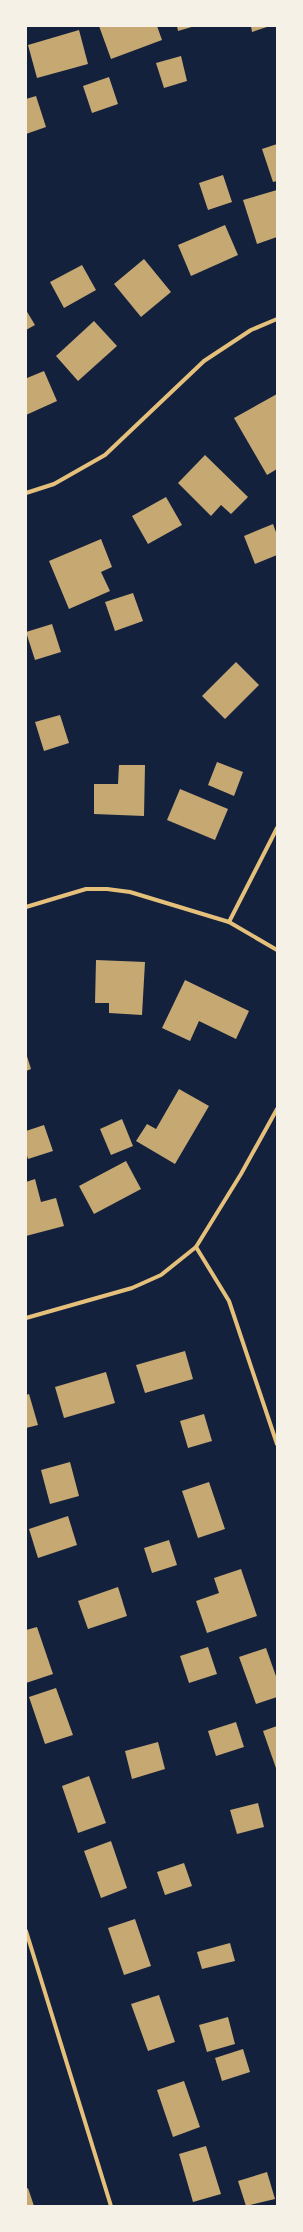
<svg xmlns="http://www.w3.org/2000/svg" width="303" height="2232" viewBox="0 0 303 2232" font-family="Karla,sans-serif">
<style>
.building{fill:#c6a872}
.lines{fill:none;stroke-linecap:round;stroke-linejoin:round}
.minor{stroke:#e5c07b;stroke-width:4}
</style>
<rect width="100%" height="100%" fill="#14213d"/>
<g class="building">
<polygon points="99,26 157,26 162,40 111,59"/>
<polygon points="177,26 195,26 178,31"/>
<polygon points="251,26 270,26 252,32"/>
<polygon points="79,30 88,64 37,78 28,45"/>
<polygon points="181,56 187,81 164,88 156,63"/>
<polygon points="109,77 118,104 92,113 83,86"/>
<polygon points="36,96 46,127 26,134 26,99"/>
<polygon points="277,144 277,181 273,182 262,149"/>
<polygon points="223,175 232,202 208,210 199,183"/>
<polygon points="277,190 277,237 257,244 243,200"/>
<polygon points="225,225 238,255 191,276 178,245"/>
<polygon points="144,259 171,292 141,317 114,284"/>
<polygon points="82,265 96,290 64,308 50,282"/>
<polygon points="26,310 35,325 26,330"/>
<polygon points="94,321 117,346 78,381 56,356"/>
<polygon points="44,371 57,401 26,415 26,375 27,378"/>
<polygon points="277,394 277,469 267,475 234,418"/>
<polygon points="205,455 248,497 231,514 221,505 211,516 178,483"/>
<polygon points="166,497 182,525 148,544 132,516"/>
<polygon points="273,524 277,535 277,555 255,564 244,536"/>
<polygon points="101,539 112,567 101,572 110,591 69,609 49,561"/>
<polygon points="133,593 143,621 115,631 105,602"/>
<polygon points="52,624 61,652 35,660 26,632"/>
<polygon points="236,662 259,685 225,719 202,696"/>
<polygon points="60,715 69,743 44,751 35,722"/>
<polygon points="217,762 243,772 234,796 208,785"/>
<polygon points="119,765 145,765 144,816 94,814 94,784 118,784"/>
<polygon points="180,789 228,809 215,840 167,820"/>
<polygon points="96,960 145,962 142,1015 109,1013 109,1003 95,1003"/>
<polygon points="185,980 249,1011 236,1039 199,1021 190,1041 162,1028"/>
<polygon points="26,1053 31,1069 26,1071"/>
<polygon points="179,1089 209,1106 175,1164 136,1141 147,1124 156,1129"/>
<polygon points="122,1119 133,1146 111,1155 100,1129"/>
<polygon points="44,1125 53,1151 28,1159 26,1152 26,1131"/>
<polygon points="126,1161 141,1189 94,1214 79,1186"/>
<polygon points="35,1179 41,1202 56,1198 64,1226 26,1236 26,1182"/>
<polygon points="185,1351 193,1379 145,1393 136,1365"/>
<polygon points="106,1372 115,1403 64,1418 55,1387"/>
<polygon points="29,1394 38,1425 26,1428 26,1395"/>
<polygon points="204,1414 212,1441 188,1448 180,1421"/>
<polygon points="70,1462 79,1496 50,1504 41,1470"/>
<polygon points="209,1482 225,1529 198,1538 182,1491"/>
<polygon points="68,1516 77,1545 38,1558 29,1529"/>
<polygon points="169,1540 177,1565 152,1573 144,1548"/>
<polygon points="241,1569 257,1616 207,1633 196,1601 219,1593 214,1578"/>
<polygon points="118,1587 127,1616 88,1629 78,1601"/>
<polygon points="37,1627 53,1674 26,1683 26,1630"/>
<polygon points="208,1647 217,1674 189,1683 180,1656"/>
<polygon points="266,1648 277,1679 277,1697 256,1704 239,1657"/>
<polygon points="56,1688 73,1735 45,1744 29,1697"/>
<polygon points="236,1722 244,1747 216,1756 208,1731"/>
<polygon points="277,1726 277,1771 263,1731"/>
<polygon points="158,1742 165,1769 132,1779 125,1751"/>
<polygon points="89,1776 106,1823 78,1833 62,1786"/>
<polygon points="258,1803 264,1827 237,1834 230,1810"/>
<polygon points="111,1841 127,1888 101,1898 84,1851"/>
<polygon points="184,1863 192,1886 165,1895 157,1872"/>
<polygon points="135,1919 151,1966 124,1975 108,1928"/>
<polygon points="230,1943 235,1961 202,1969 197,1952"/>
<polygon points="159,1995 175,2042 148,2051 131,2004"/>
<polygon points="228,2017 235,2044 207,2052 199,2025"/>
<polygon points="243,2049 250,2072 222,2081 215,2058"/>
<polygon points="184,2081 200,2127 173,2137 157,2090"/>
<polygon points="206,2146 221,2194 193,2202 179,2154"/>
<polygon points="267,2172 275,2199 246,2206 238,2181"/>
<polygon points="28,2188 34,2206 26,2206 26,2189"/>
</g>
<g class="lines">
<g class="minor">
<polyline points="26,493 54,484 105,455 204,361 251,330 277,319"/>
<polyline points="26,907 86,889 107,889 130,892 229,922 277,950"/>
<polyline points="229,922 277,828"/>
<polyline points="196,1247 229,1301 277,1444"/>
<polyline points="26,1318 132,1288 161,1275 196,1247 241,1174 277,1109"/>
<polyline points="26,1931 111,2206"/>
</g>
</g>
<rect width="303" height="2232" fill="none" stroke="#f6f1e7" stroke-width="54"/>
</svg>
